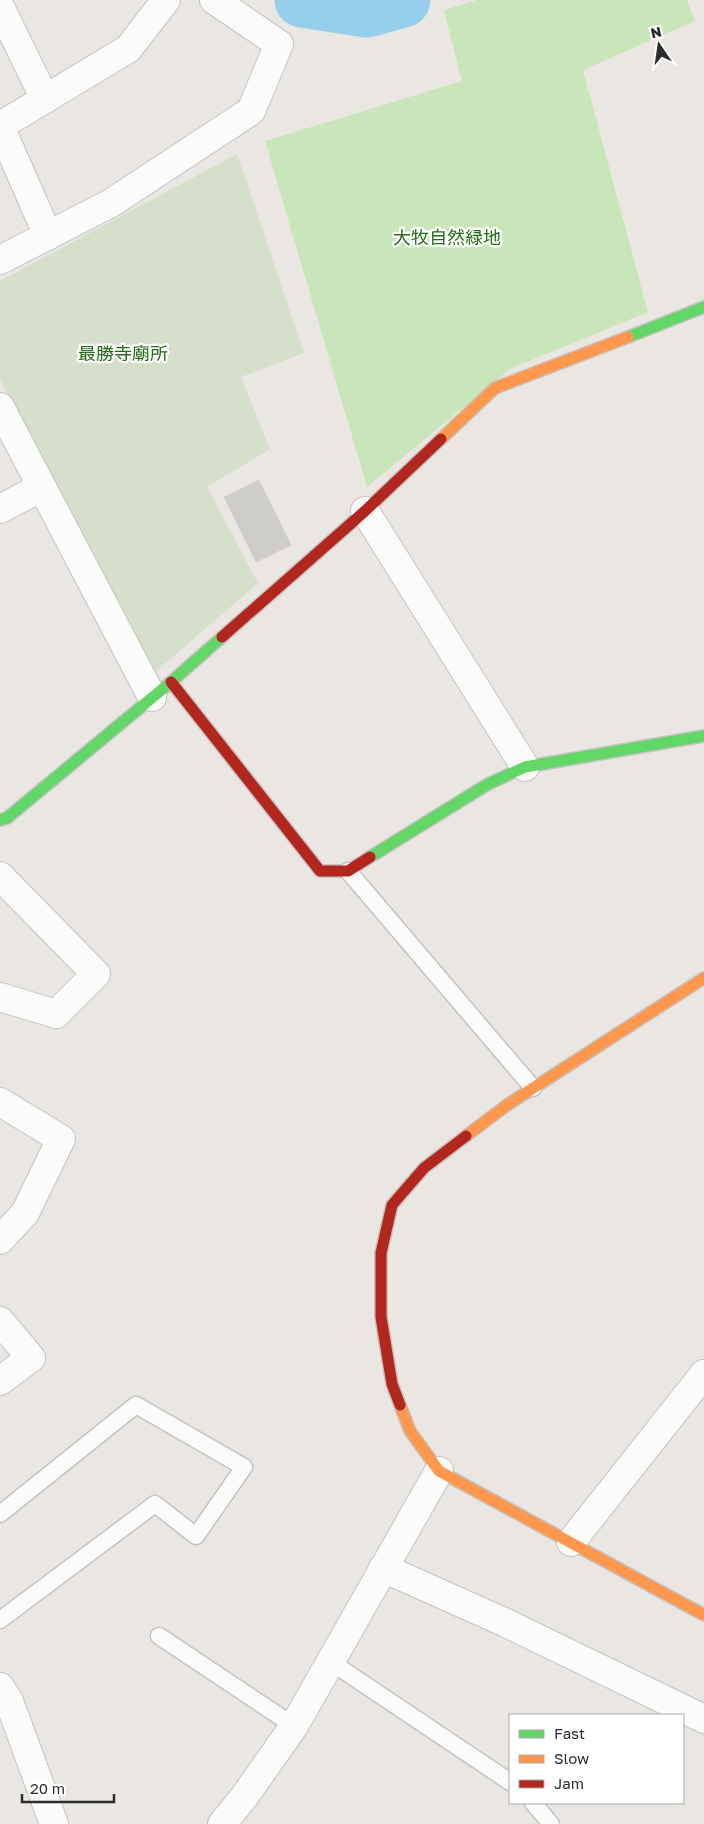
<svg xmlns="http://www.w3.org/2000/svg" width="704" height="1824" viewBox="0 0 704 1824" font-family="'Golos Text','Noto Sans JP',sans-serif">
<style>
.green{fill:#c9e6ba}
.cemetery{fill:#d5dfc9}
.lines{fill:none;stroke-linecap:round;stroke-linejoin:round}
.river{stroke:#95cfec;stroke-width:55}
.building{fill:#cfcdc9;stroke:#d5d2ce}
.lane-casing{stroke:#c4c3c3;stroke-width:19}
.street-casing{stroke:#c4c3c3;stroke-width:30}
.fast-casing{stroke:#c4c3c3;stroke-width:14}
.slow-casing{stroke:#c4c3c3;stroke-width:14}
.jam-casing{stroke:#c4c3c3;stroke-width:14}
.lane{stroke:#fcfbfb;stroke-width:16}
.street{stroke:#fcfbfb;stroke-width:28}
.fast{stroke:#63d668;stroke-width:11}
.slow{stroke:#ff974d;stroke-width:11}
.jam{stroke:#b3261e;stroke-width:11}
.labels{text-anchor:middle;stroke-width:4.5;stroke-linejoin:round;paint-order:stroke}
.park-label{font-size:18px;fill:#246c19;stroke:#fff}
</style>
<rect width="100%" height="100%" fill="#eae7e2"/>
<polygon class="green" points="477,0 687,0 695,21 583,70 648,312 510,369 367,487 265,141 462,81 444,10"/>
<polygon class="cemetery" points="237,154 304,353 241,377 270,449 207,487 258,583 154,673 0,380 0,281"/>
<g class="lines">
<polyline class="river" points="302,0 367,10 403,0"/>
</g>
<polygon class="building" points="259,480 291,545 256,562 224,497"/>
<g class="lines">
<g class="lane-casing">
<g id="lane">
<polyline points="348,871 533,1088"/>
<polyline points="0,1514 136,1405 244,1467 196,1536 155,1504 0,1620"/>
<polyline points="159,1636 294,1726"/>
<polyline points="331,1662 510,1782"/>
<polyline points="533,1803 551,1824"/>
</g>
</g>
<g class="street-casing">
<g id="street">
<polyline points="0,7 45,99"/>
<polyline points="48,236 0,126 128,49 166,0"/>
<polyline points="0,260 111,203 251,111 279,44 214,0"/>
<polyline points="0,407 152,697"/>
<polyline points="0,509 42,487"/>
<polyline points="365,511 525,767"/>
<polyline points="0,876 96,974 56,1014 0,997"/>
<polyline points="0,1102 61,1139 25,1213 0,1240"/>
<polyline points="0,1321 31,1358 0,1381"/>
<polyline points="571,1542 704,1374"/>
<polyline points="383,1568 504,1622 704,1719"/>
<polyline points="0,1687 9,1701 54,1824"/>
<polyline points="222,1824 244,1797 294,1726 439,1471"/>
</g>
</g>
<g class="fast-casing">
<g id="fast">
<polyline points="628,337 704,307"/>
<polyline points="0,820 7,818 171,682 222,637"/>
<polyline points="370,857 488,784 525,767 704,736"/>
</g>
</g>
<g class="slow-casing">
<g id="slow">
<polyline points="441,439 495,388 628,337"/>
<polyline points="466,1136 507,1105 704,978"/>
<polyline points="400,1405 410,1431 439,1471 704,1615"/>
</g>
</g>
<g class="jam-casing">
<g id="jam">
<polyline points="222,637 365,511 441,439"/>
<polyline points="171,682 320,871 348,871 370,857"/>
<polyline points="400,1405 392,1384 381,1317 381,1253 392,1205 424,1168 466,1136"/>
</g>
</g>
<use href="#lane" class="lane"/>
<use href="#street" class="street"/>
<use href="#fast" class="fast"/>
<use href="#slow" class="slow"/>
<use href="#jam" class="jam"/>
</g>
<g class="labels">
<g class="park-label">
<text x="447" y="244">大牧自然緑地</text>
<text x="123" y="360">最勝寺廟所</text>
</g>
</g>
<rect x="509" y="1714" width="175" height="90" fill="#ffffff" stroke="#ababab"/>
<rect x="519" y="1730" width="25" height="8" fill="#63d668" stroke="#ababab"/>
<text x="554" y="1739" font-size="15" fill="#2c2c2c">Fast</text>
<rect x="519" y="1755" width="25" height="8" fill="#ff974d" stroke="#ababab"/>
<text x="554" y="1764" font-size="15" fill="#2c2c2c">Slow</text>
<rect x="519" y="1780" width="25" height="8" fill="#b3261e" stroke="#ababab"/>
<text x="554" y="1789" font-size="15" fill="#2c2c2c">Jam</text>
<g transform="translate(659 45) rotate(347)" stroke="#ffffff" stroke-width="4" paint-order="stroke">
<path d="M0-4L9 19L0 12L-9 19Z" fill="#2c2c2c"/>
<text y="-8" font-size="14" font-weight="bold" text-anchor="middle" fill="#2c2c2c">N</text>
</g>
<path d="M22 1794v8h92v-8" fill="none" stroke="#2c2c2c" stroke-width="2.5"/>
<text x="30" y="1794" font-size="15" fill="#2c2c2c" stroke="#ffffff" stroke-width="4" paint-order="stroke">20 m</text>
</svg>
